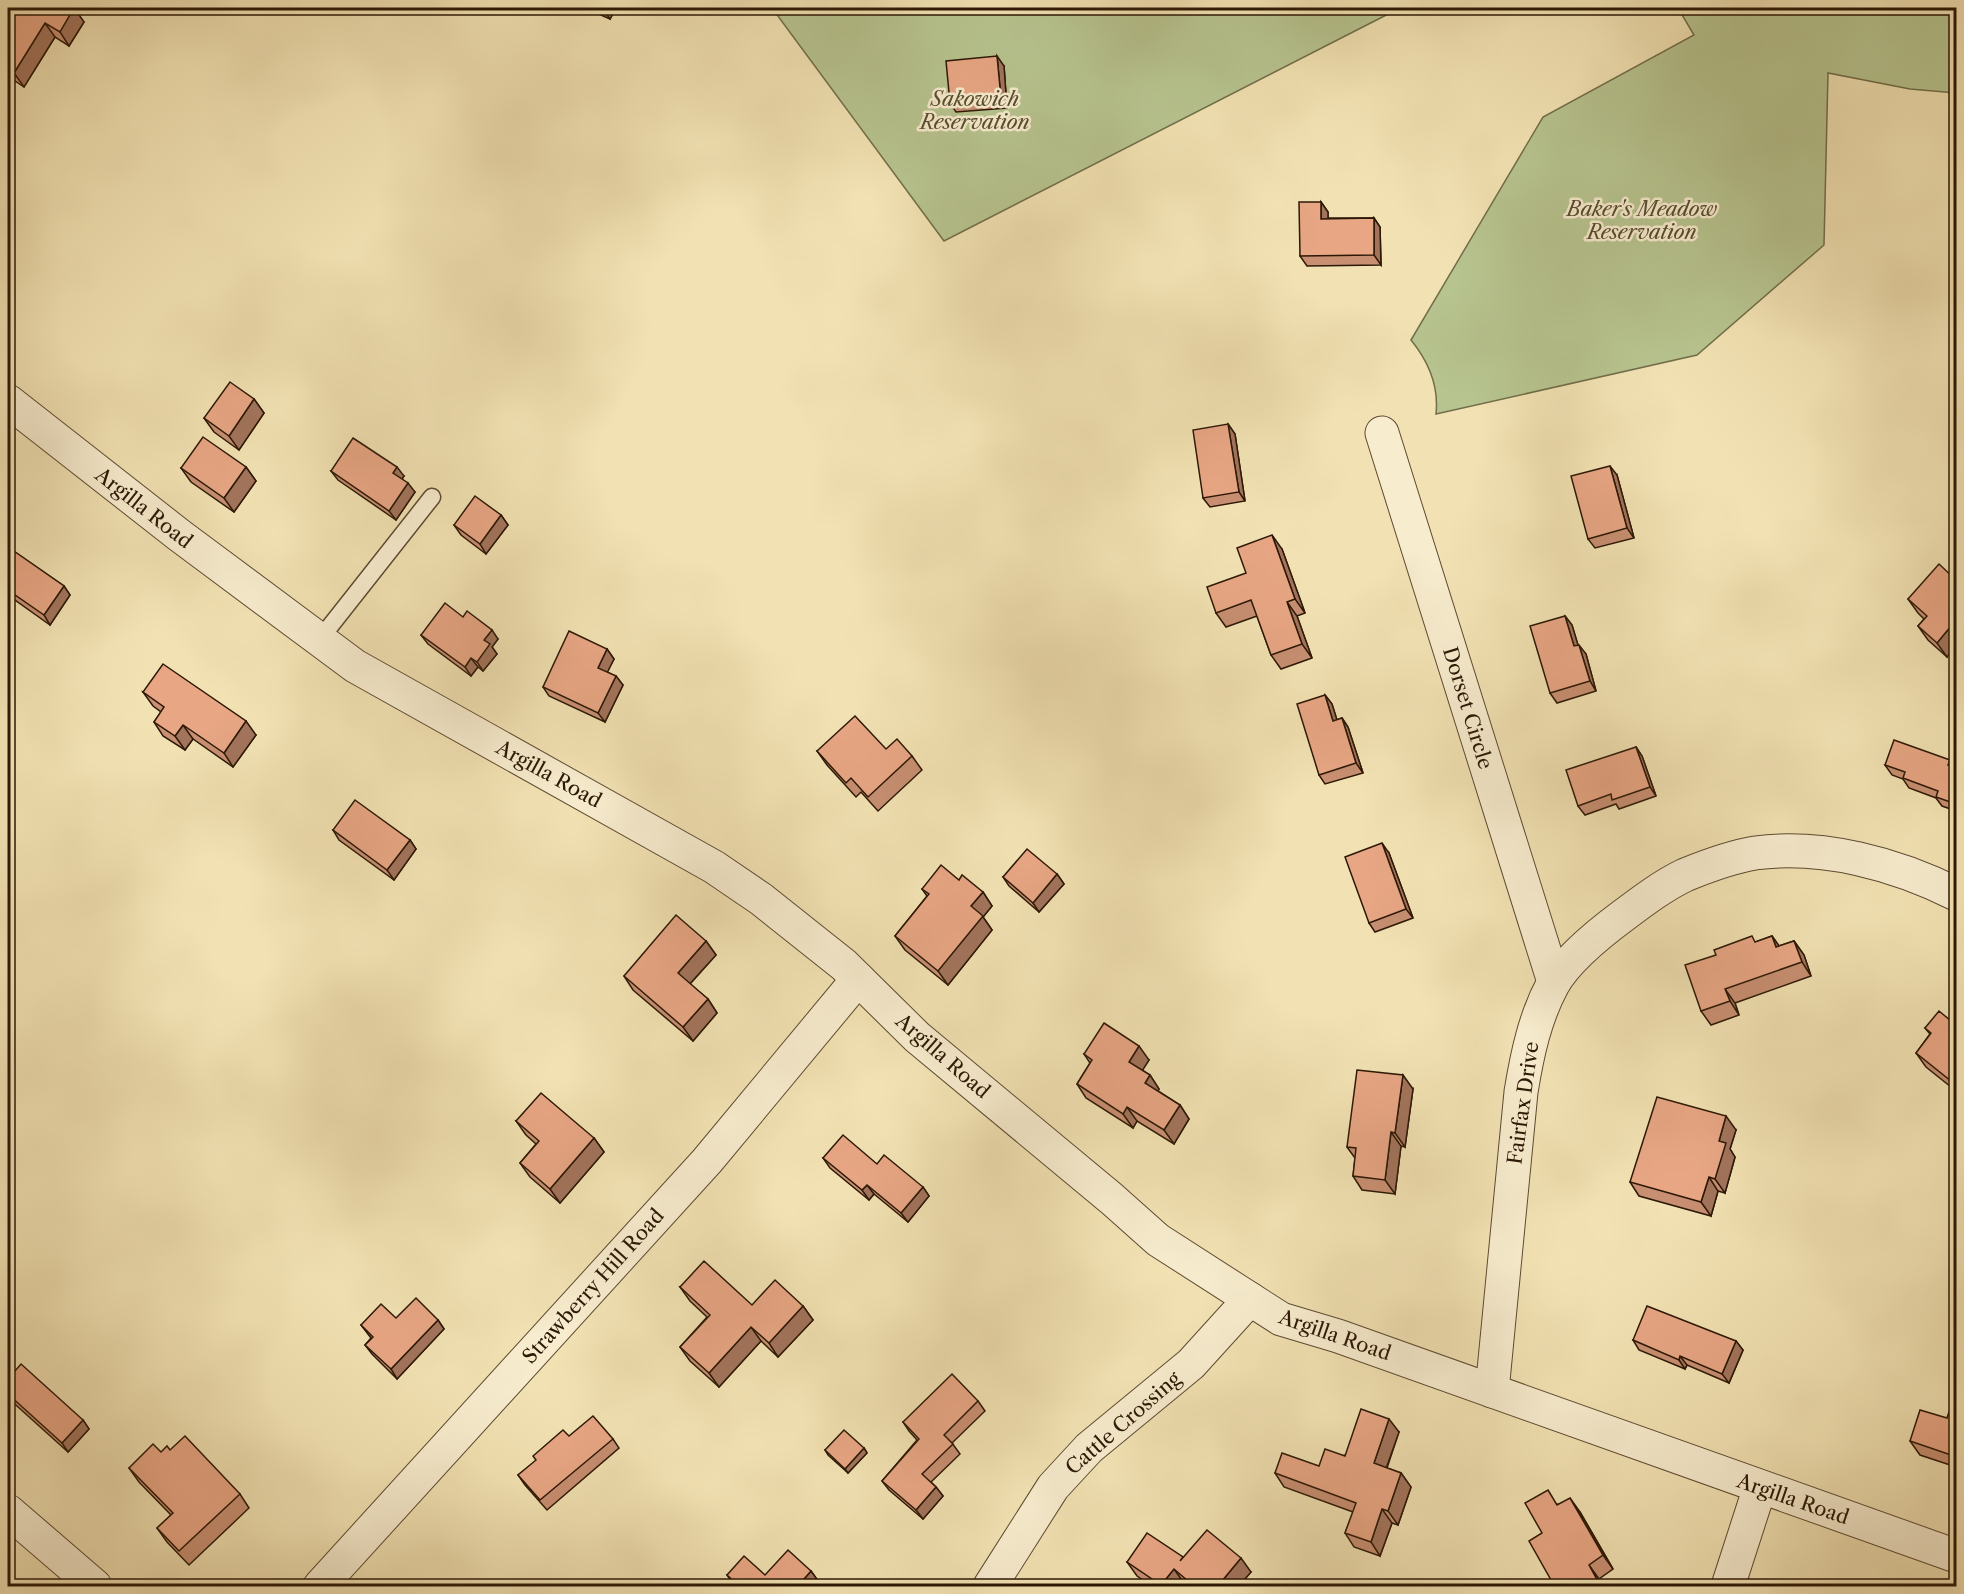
<svg xmlns="http://www.w3.org/2000/svg" width="1964" height="1594" viewBox="0 0 1964 1594" font-family="'Libre Caslon Text',serif">
<style>
.green{fill:#b7c48f;stroke:#726e4a;stroke-width:1.5}
.lines{fill:none;stroke-linecap:round;stroke-linejoin:round}
.service-casing{stroke:#5e4a31;stroke-width:19}
.minor-casing{stroke:#5e4a31;stroke-width:35}
.service{stroke:#f7ecce;stroke-width:16}
.minor{stroke:#f7ecce;stroke-width:33}
.wall{fill:#c88f72;stroke:#2c1806;stroke-width:1.5}
.shaded-wall{fill:#a2745c;stroke:#2c1806;stroke-width:1.5}
.building{fill:#e8a684;stroke:#2c1806;stroke-width:1.5}
.labels{text-anchor:middle;stroke-width:5;stroke-linejoin:round;paint-order:stroke}
.park-label{font-size:20px;font-style:italic;fill:#564c2f;stroke:#f7ecce}
.street-label{font-size:20px;fill:#2c1806;stroke:#f7ecce}
</style>
<rect width="100%" height="100%" fill="#f2e2b3"/>
<filter id="stains"><feTurbulence type="fractalNoise" baseFrequency=".00333" numOctaves="4"/><feColorMatrix values="0 0 0 0 .2 0 0 0 0 .09 0 0 0 0 .02 0 0 0 .5 -.17"/></filter>
<radialGradient id="worn" r=".72"><stop offset=".6" stop-color="#630" stop-opacity="0"/><stop offset="1" stop-color="#630" stop-opacity=".3"/></radialGradient>
<g class="green">
<polygon points="772,8 1400,8 944,241"/>
<path d="M1678 8H1956V93L1910 89 1828 73 1824 245 1697 355 1436 414C1439 386 1429 362 1411 340L1543 117 1694 35Z"/>
</g>
<g class="lines">
<g class="service-casing">
<polyline id="service" points="320,639 432,497"/>
</g>
<g class="minor-casing">
<g id="minor">
<polyline points="8,401 179,535 355,666 714,867 761,899 844,965 917,1037 1112,1199 1158,1240 1281,1319 1338,1336 1956,1556"/>
<polyline points="1382,433 1554,982"/>
<path d="M1492 1391 1521 1092C1527 1055 1535 1017 1553 984 1568 958 1601 932 1624 915 1644 900 1664 885 1685 875 1707 866 1731 857 1755 853 1823 844 1896 864 1956 894"/>
<polyline points="8,1511 95,1586"/>
<polyline points="320,1586 707,1161 858,979"/>
<polyline points="990,1586 1053,1487 1089,1448 1191,1364 1250,1299"/>
<polyline points="1728,1586 1760,1487"/>
</g>
</g>
<use href="#service" class="service"/>
<use href="#minor" class="minor"/>
</g>
<g class="wall">
<polygon points="8,8 79,15 84,22 69,46 55,37 24,87 15,81 8,93"/>
<polygon points="585,8 616,8 610,19"/>
<polygon points="1004,66 1007,108 956,112 950,103"/>
<polygon points="1321,202 1328,212 1328,218 1374,218 1380,227 1381,265 1307,266 1300,256"/>
<polygon points="254,399 264,413 239,450 214,432 204,418"/>
<polygon points="1228,424 1235,434 1245,501 1210,507 1203,498"/>
<polygon points="246,467 256,481 234,512 191,482 181,468"/>
<polygon points="331,471 404,476 402,479 415,492 396,520 338,480"/>
<polygon points="1617,475 1634,538 1595,548 1588,539"/>
<polygon points="501,515 508,525 486,554 461,535 454,525"/>
<polygon points="8,547 64,586 70,595 50,625 8,595"/>
<polygon points="1282,549 1305,613 1297,616 1312,658 1281,669 1271,655 1257,616 1226,627 1216,613 1246,573"/>
<polygon points="1956,580 1947,657 1928,640 1918,626 1924,619 1918,613 1908,599"/>
<polygon points="1565,616 1572,625 1578,645 1586,654 1596,691 1557,703 1550,693"/>
<polygon points="463,617 498,639 492,647 497,654 483,671 478,667 471,676 428,644 421,635"/>
<polygon points="607,649 614,659 607,672 616,676 623,685 605,722 549,696 543,687"/>
<polygon points="143,692 256,735 233,767 193,739 185,750 163,736 154,722 161,712 153,706"/>
<polygon points="1325,695 1332,704 1337,720 1342,718 1348,727 1363,773 1325,784 1319,775"/>
<polygon points="1636,747 1642,756 1656,796 1619,809 1616,804 1585,815 1578,806"/>
<polygon points="886,749 912,756 922,770 878,811 861,792 856,797 827,765 817,751"/>
<polygon points="1885,765 1956,768 1956,811 1942,806 1936,798 1909,788 1903,779 1892,775"/>
<polygon points="333,830 410,840 416,849 394,880 339,840"/>
<polygon points="1389,853 1413,918 1375,932 1369,923"/>
<polygon points="1057,874 1064,884 1039,912 1009,886 1003,877"/>
<polygon points="959,880 983,892 992,906 983,917 992,930 948,985 905,950 895,936 927,896 922,889"/>
<polygon points="1772,936 1779,946 1794,941 1804,955 1811,976 1735,1003 1739,1015 1711,1025 1701,1011 1756,942"/>
<polygon points="706,941 716,955 690,984 708,999 717,1013 693,1041 633,990 624,976"/>
<polygon points="1956,1025 1956,1091 1926,1067 1916,1053 1930,1034 1925,1028"/>
<polygon points="1084,1054 1149,1060 1142,1070 1150,1075 1159,1089 1158,1091 1180,1105 1189,1119 1174,1144 1137,1121 1133,1128 1086,1098 1077,1084 1090,1063"/>
<polygon points="1413,1089 1405,1147 1401,1146 1395,1194 1362,1190 1353,1176 1355,1158 1347,1147"/>
<polygon points="516,1121 594,1138 604,1152 560,1203 530,1177 520,1163 536,1144 526,1135"/>
<polygon points="1736,1130 1730,1149 1735,1157 1725,1193 1718,1191 1711,1216 1639,1196 1630,1182"/>
<polygon points="823,1158 877,1164 923,1187 929,1196 908,1222 874,1194 869,1200 830,1168"/>
<polygon points="680,1287 752,1305 803,1306 813,1320 778,1357 761,1341 719,1387 690,1361 680,1347 707,1317 690,1301"/>
<polygon points="396,1318 438,1320 444,1329 397,1379 372,1354 365,1345 371,1338 361,1325"/>
<polygon points="1633,1340 1736,1341 1743,1350 1729,1383 1687,1365 1685,1369 1639,1350"/>
<polygon points="8,1379 83,1420 89,1429 68,1452 8,1398"/>
<polygon points="1956,1398 1956,1467 1920,1455 1910,1441 1947,1418"/>
<polygon points="978,1401 985,1411 952,1443 960,1454 931,1482 936,1487 943,1496 923,1519 889,1490 882,1481 917,1440 909,1431 903,1422"/>
<polygon points="1399,1432 1387,1468 1401,1473 1411,1487 1398,1525 1392,1523 1380,1556 1354,1547 1345,1533 1353,1512 1284,1487 1275,1473 1319,1466"/>
<polygon points="569,1436 613,1439 619,1448 547,1510 525,1485 518,1475"/>
<polygon points="864,1448 867,1453 848,1473 828,1455 825,1450"/>
<polygon points="170,1450 240,1494 249,1508 189,1565 167,1542 157,1528 171,1515 139,1482 129,1468 161,1452"/>
<polygon points="1558,1504 1580,1512 1613,1569 1599,1579 1603,1587 1555,1587 1542,1533"/>
<polygon points="1184,1557 1251,1572 1238,1587 1188,1587 1184,1583 1181,1587 1153,1587 1137,1576 1127,1562"/>
<polygon points="811,1571 821,1585 820,1587 735,1587 727,1575 765,1575"/>
</g>
<g class="shaded-wall">
<polygon points="69,8 83,8 79,15 84,22 69,46 60,32"/>
<polygon points="602,8 616,8 610,19"/>
<polygon points="45,23 55,37 24,87 14,73"/>
<polygon points="997,56 1004,66 1007,108 1001,98"/>
<polygon points="8,71 15,81 8,93"/>
<polygon points="1321,202 1328,212 1328,228 1321,219"/>
<polygon points="1374,218 1380,227 1381,265 1374,255"/>
<polygon points="254,399 264,413 239,450 229,436"/>
<polygon points="1228,424 1235,434 1245,501 1239,492"/>
<polygon points="1610,466 1617,475 1634,538 1627,528"/>
<polygon points="246,467 256,481 234,512 224,498"/>
<polygon points="397,467 404,476 400,482 393,473"/>
<polygon points="408,483 415,492 396,520 389,511"/>
<polygon points="501,515 508,525 486,554 480,544"/>
<polygon points="1272,535 1282,549 1305,613 1295,599"/>
<polygon points="64,586 70,595 50,625 44,615"/>
<polygon points="1287,602 1297,616 1312,658 1302,644"/>
<polygon points="1565,616 1572,625 1581,655 1574,646"/>
<polygon points="1956,620 1956,646 1947,657 1937,643"/>
<polygon points="492,630 498,639 492,647 497,654 483,671 477,662 484,640"/>
<polygon points="1579,645 1586,654 1596,691 1590,681"/>
<polygon points="607,649 614,659 605,677 598,668"/>
<polygon points="471,658 478,667 471,676 465,667"/>
<polygon points="616,676 623,685 605,722 598,713"/>
<polygon points="1325,695 1332,704 1340,730 1333,721"/>
<polygon points="1342,718 1348,727 1363,773 1356,763"/>
<polygon points="246,721 256,735 233,767 224,753"/>
<polygon points="183,725 193,739 185,750 175,736"/>
<polygon points="1636,747 1642,756 1656,796 1650,787"/>
<polygon points="1950,760 1956,770 1948,765"/>
<polygon points="410,840 416,849 394,880 387,870"/>
<polygon points="1382,843 1389,853 1413,918 1406,909"/>
<polygon points="1057,874 1064,884 1039,912 1033,903"/>
<polygon points="983,892 992,906 983,917 992,930 948,985 938,971 971,906"/>
<polygon points="1772,936 1782,950 1776,947"/>
<polygon points="706,941 716,955 687,987 678,973"/>
<polygon points="1794,941 1804,955 1811,976 1802,962"/>
<polygon points="1725,989 1735,1003 1739,1015 1730,1001"/>
<polygon points="708,999 717,1013 693,1041 683,1027"/>
<polygon points="1139,1046 1149,1060 1139,1076 1129,1062"/>
<polygon points="1150,1075 1159,1089 1154,1097 1145,1083"/>
<polygon points="1403,1075 1413,1089 1405,1147 1395,1133"/>
<polygon points="1180,1105 1189,1119 1174,1144 1164,1130"/>
<polygon points="1127,1107 1137,1121 1133,1128 1123,1114"/>
<polygon points="1726,1116 1736,1130 1730,1149 1735,1157 1725,1193 1715,1179 1719,1141"/>
<polygon points="1391,1132 1401,1146 1395,1194 1385,1180"/>
<polygon points="594,1138 604,1152 560,1203 550,1189"/>
<polygon points="1709,1177 1718,1191 1711,1216 1701,1202"/>
<polygon points="867,1185 874,1194 869,1200 862,1190"/>
<polygon points="923,1187 929,1196 908,1222 901,1213"/>
<polygon points="803,1306 813,1320 778,1357 769,1343"/>
<polygon points="438,1320 444,1329 397,1379 391,1369"/>
<polygon points="751,1327 761,1341 719,1387 709,1373"/>
<polygon points="1736,1341 1743,1350 1729,1383 1722,1374"/>
<polygon points="1680,1356 1687,1365 1685,1369 1679,1360"/>
<polygon points="1389,1419 1399,1432 1383,1477 1374,1463"/>
<polygon points="83,1420 89,1429 68,1452 62,1443"/>
<polygon points="864,1448 867,1453 848,1473 845,1469"/>
<polygon points="1401,1473 1411,1487 1398,1525 1388,1511"/>
<polygon points="936,1487 943,1496 923,1519 916,1510"/>
<polygon points="1570,1498 1580,1512 1613,1569 1603,1555"/>
<polygon points="1382,1509 1392,1523 1380,1556 1371,1542"/>
<polygon points="1241,1558 1251,1572 1238,1587 1217,1587"/>
<polygon points="1589,1565 1599,1579 1603,1587 1601,1587"/>
<polygon points="1174,1569 1184,1583 1181,1587 1163,1587 1161,1585"/>
<polygon points="811,1571 821,1585 820,1587 797,1587"/>
</g>
<g class="building">
<polygon points="8,8 74,8 60,32 45,23 14,73 8,69"/>
<polygon points="997,56 1001,98 950,103 946,61"/>
<polygon points="1299,202 1321,202 1321,219 1374,218 1374,255 1300,256"/>
<polygon points="230,382 254,399 229,436 204,418"/>
<polygon points="1228,424 1239,492 1203,498 1193,430"/>
<polygon points="203,437 246,467 224,498 181,468"/>
<polygon points="353,438 397,467 393,473 408,483 389,511 331,471"/>
<polygon points="1610,466 1627,528 1588,539 1571,476"/>
<polygon points="475,496 501,515 480,544 454,525"/>
<polygon points="1272,535 1295,599 1287,602 1302,644 1271,655 1251,600 1216,613 1207,587 1246,573 1237,548"/>
<polygon points="8,547 64,586 44,615 8,590"/>
<polygon points="1939,564 1956,580 1956,620 1937,643 1918,626 1927,616 1908,599"/>
<polygon points="445,603 463,617 467,611 492,630 484,640 490,644 477,662 471,658 465,667 421,635"/>
<polygon points="1565,616 1574,646 1579,645 1590,681 1550,693 1530,626"/>
<polygon points="569,631 607,649 598,668 616,676 598,713 543,687"/>
<polygon points="163,664 246,721 224,753 183,725 175,736 154,722 164,707 143,692"/>
<polygon points="1325,695 1333,721 1342,718 1356,763 1319,775 1297,704"/>
<polygon points="855,716 886,749 897,739 912,756 868,797 851,778 846,783 817,751"/>
<polygon points="1894,740 1950,760 1948,765 1956,768 1956,804 1936,797 1938,791 1903,778 1905,772 1885,765"/>
<polygon points="1636,747 1650,787 1612,800 1611,794 1578,806 1566,770"/>
<polygon points="355,800 410,840 387,870 333,830"/>
<polygon points="1382,843 1406,909 1369,923 1345,857"/>
<polygon points="1027,849 1057,874 1033,903 1003,877"/>
<polygon points="941,865 959,880 962,875 983,892 971,906 983,916 938,971 895,936 929,894 922,889"/>
<polygon points="676,915 706,941 678,973 708,999 683,1027 624,976"/>
<polygon points="1752,936 1755,942 1772,936 1776,947 1794,941 1802,962 1725,989 1730,1001 1701,1011 1685,965 1716,955 1714,950"/>
<polygon points="1939,1011 1956,1025 1956,1085 1916,1053 1931,1033 1925,1028"/>
<polygon points="1104,1023 1139,1046 1129,1062 1150,1075 1145,1083 1180,1105 1164,1130 1127,1107 1123,1114 1077,1084 1092,1060 1084,1054"/>
<polygon points="1357,1070 1403,1075 1395,1133 1391,1132 1385,1180 1353,1176 1356,1148 1347,1147"/>
<polygon points="541,1093 594,1138 550,1189 520,1163 539,1141 516,1121"/>
<polygon points="1657,1097 1726,1116 1719,1141 1726,1143 1715,1179 1709,1177 1701,1202 1630,1182"/>
<polygon points="843,1135 877,1164 884,1155 923,1187 901,1213 867,1185 862,1190 823,1158"/>
<polygon points="704,1261 752,1305 775,1280 803,1306 769,1343 751,1327 709,1373 680,1347 710,1315 680,1287"/>
<polygon points="416,1298 438,1320 391,1369 365,1345 373,1337 361,1325 381,1304 396,1318"/>
<polygon points="1647,1306 1736,1341 1722,1374 1680,1356 1679,1360 1633,1340"/>
<polygon points="21,1364 83,1420 62,1443 8,1394 8,1379"/>
<polygon points="952,1374 978,1401 944,1435 953,1444 922,1474 936,1487 916,1510 882,1481 919,1439 903,1422"/>
<polygon points="1954,1398 1956,1398 1956,1452 1955,1452 1954,1456 1910,1441 1920,1410 1947,1418"/>
<polygon points="1361,1409 1389,1419 1374,1463 1401,1473 1388,1511 1382,1509 1371,1542 1345,1533 1356,1503 1275,1473 1282,1453 1319,1466 1325,1449 1345,1456"/>
<polygon points="593,1416 613,1439 540,1500 518,1475 536,1460 533,1456 563,1430 569,1436"/>
<polygon points="844,1430 864,1448 845,1469 825,1450"/>
<polygon points="185,1436 240,1494 179,1551 157,1528 173,1513 129,1468 153,1444 161,1452 167,1446 170,1450"/>
<polygon points="1548,1490 1557,1505 1570,1498 1603,1555 1589,1565 1601,1587 1555,1587 1529,1541 1542,1533 1525,1503"/>
<polygon points="1207,1530 1241,1558 1217,1587 1195,1587 1174,1569 1161,1585 1127,1562 1147,1533 1183,1557 1180,1561"/>
<polygon points="788,1550 811,1571 797,1587 740,1587 727,1575 744,1556 765,1575"/>
<polygon points="1836,1580 1856,1587 1834,1587"/>
</g>
<g class="labels">
<g class="park-label">
<text x="975" y="106">Sakowich<tspan x="975" dy="23">Reservation</tspan></text>
<text x="1642" y="216">Baker's Meadow<tspan x="1642" dy="23">Reservation</tspan></text>
</g>
<g class="street-label">
<text transform="translate(144 508) rotate(38)" y="7">Argilla Road</text>
<text transform="translate(1468 708) rotate(73)" y="7">Dorset Circle</text>
<text transform="translate(549 774) rotate(29)" y="7">Argilla Road</text>
<text transform="translate(943 1056) rotate(41)" y="7">Argilla Road</text>
<text transform="translate(1523 1103) rotate(-82)" y="7">Fairfax Drive</text>
<text transform="translate(593 1286) rotate(-48)" y="7">Strawberry Hill Road</text>
<text transform="translate(1335 1335) rotate(19)" y="7">Argilla Road</text>
<text transform="translate(1123 1423) rotate(-41)" y="7">Cattle Crossing</text>
<text transform="translate(1793 1499) rotate(19)" y="7">Argilla Road</text>
</g>
</g>
<rect width="1964" height="1594" fill="none" stroke="#f2e2b3" stroke-width="30"/>
<rect x="9" y="9" width="1946" height="1576" fill="none" stroke="#2c1806" stroke-width="3"/>
<rect x="15" y="15" width="1934" height="1564" fill="none" stroke="#2c1806" stroke-width="1.5"/>
<rect width="100%" height="100%" filter="url(#stains)"/>
<rect width="100%" height="100%" fill="url(#worn)"/>
</svg>
